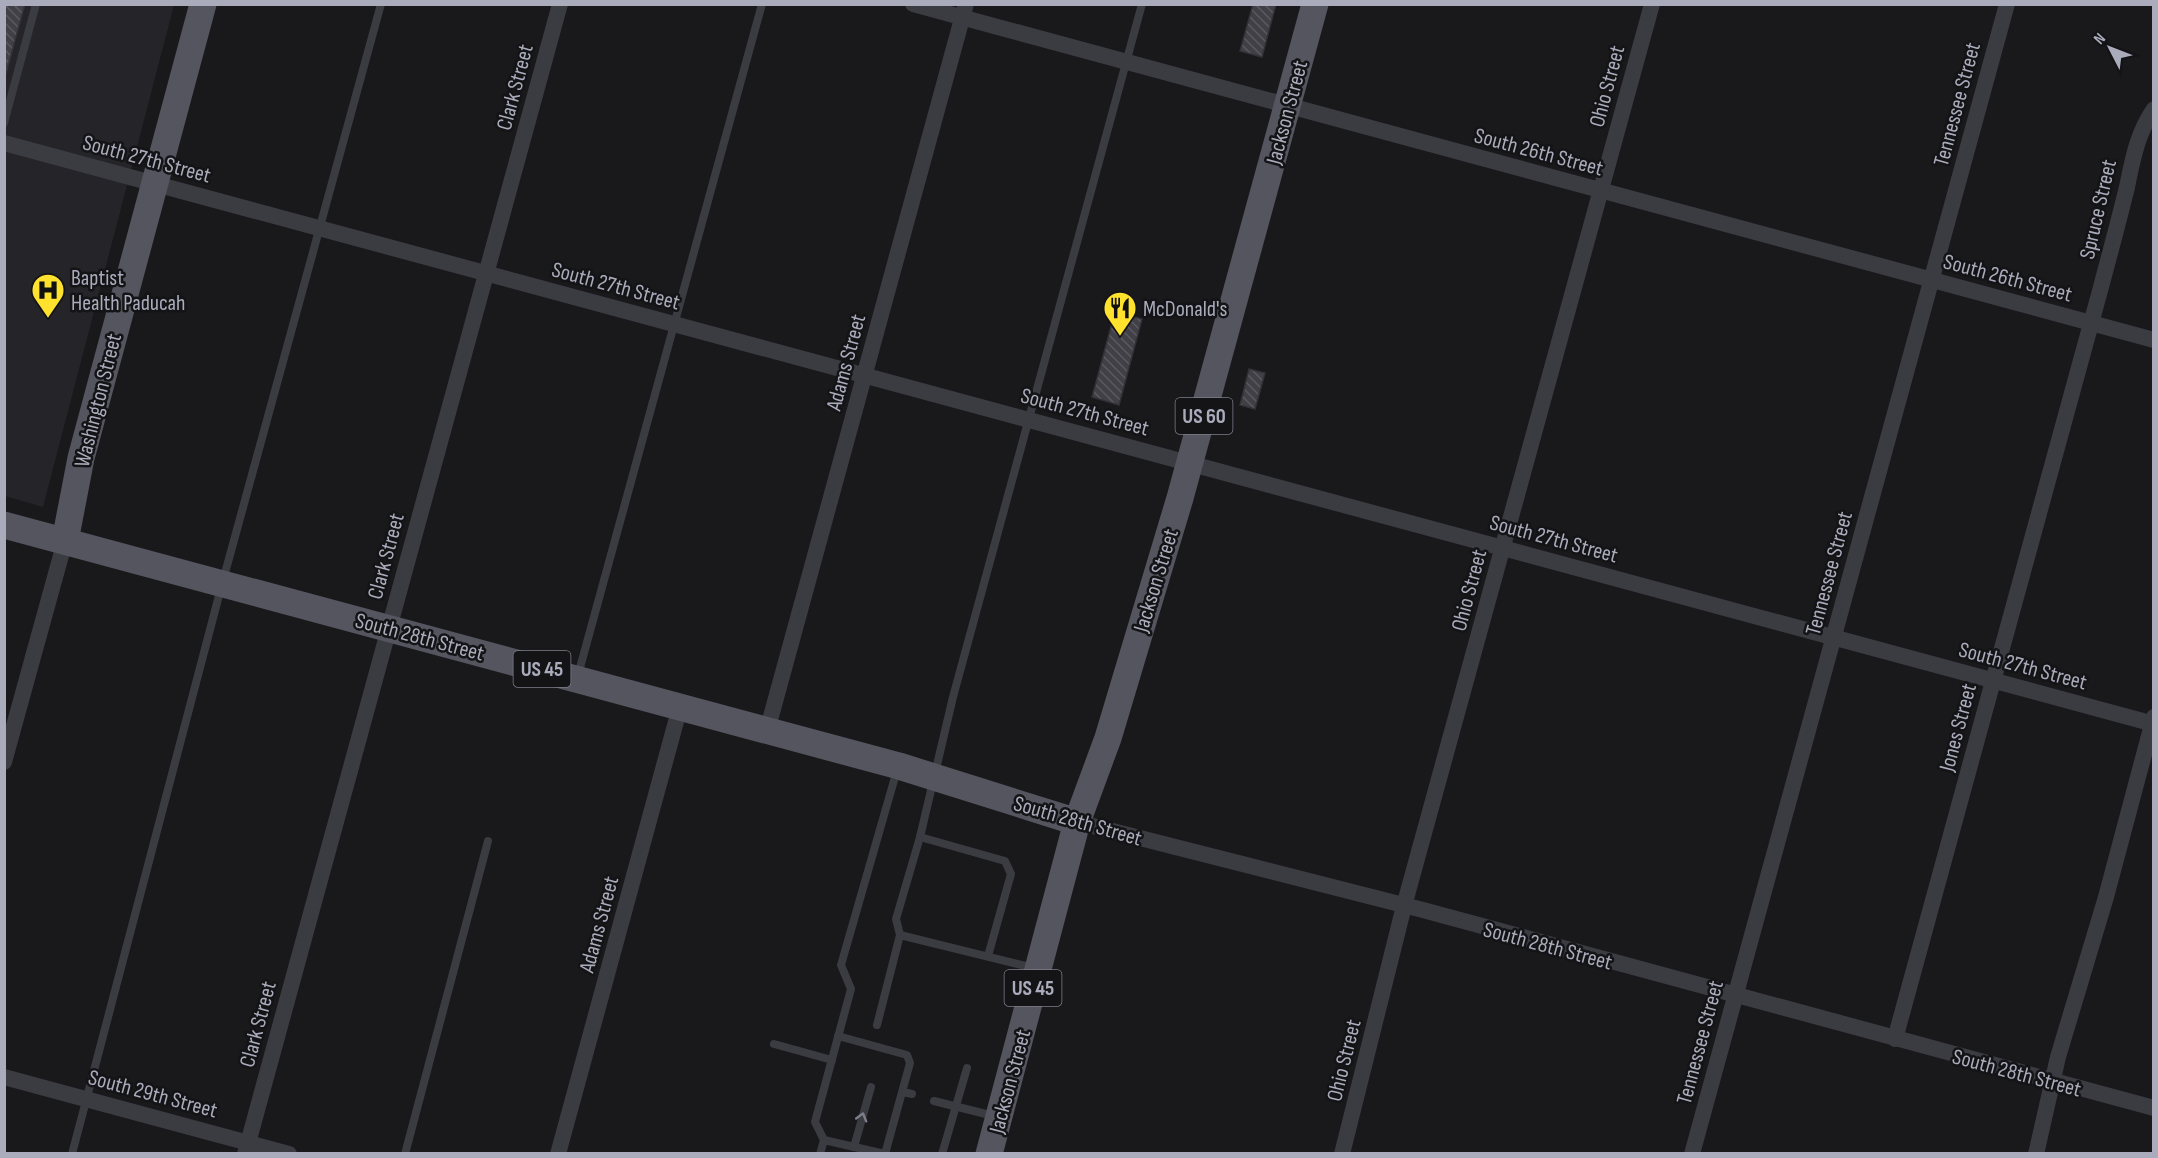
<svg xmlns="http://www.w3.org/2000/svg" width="2158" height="1158" viewBox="0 0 2158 1158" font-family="'Sofia Sans Condensed',sans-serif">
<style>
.built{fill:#252428}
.building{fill:url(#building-back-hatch);stroke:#333237;stroke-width:1.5}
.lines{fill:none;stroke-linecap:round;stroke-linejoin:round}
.service{stroke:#3b3b42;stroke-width:8}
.minor{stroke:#3b3b42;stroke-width:16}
.primary{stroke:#555560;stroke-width:27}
.oneway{stroke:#7e7f8b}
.labels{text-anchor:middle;stroke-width:5;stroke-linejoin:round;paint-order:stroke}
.shield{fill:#141316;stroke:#7d7e8a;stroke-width:1.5}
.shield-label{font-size:21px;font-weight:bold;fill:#aaacbc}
.street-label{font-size:22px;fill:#aaacbc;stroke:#141316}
.poi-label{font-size:22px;fill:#aaacbc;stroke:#141316;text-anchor:start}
</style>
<defs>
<pattern id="building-back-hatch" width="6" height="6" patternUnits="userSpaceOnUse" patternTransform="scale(1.5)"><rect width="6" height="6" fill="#404046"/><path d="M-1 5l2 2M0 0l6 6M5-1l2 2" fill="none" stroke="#59595f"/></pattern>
</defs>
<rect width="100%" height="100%" fill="#19181b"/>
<polygon class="built" points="4,5 174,5 43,507 5,496"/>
<g class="building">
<polygon points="4,4 25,4 4,81"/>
<polygon points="1253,4 1276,4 1262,57 1240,51"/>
<polygon points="1115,312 1142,319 1119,405 1092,397"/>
<polygon points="1249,369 1265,373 1255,409 1240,405"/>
</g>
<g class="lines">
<g class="service">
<polyline points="4,123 36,4"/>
<polyline points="578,675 762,4"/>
<polyline points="920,837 1005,861 1011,874 988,956"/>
<polyline points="900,935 1034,968"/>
<polyline points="877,1025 900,935 896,919 920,837 953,697 1142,4"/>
<polyline points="838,1036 907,1055 910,1063 885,1154"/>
<polyline points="774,1044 832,1060"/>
<polyline points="903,1092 912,1094"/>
<polyline points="934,1101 994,1116"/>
<polyline points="824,1140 815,1122 851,989 841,965 897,770"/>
<polyline points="854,1147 871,1087"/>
<polyline points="72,1154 222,584 381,4"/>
<polyline points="405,1154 488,841"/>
<polyline points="820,1154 824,1140 885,1154"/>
<polyline points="942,1154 967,1068"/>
</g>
<g class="minor">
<polyline points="913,4 2154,340"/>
<polyline points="4,143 2154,724"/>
<polyline points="767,731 966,4"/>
<polyline points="4,762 65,541"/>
<polyline points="1077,822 1423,910 2154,1108"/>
<path d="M1895 1039 2101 287C2110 253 2119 220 2127 187 2133 158 2137 134 2154 109"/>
<polyline points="4,1077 289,1154"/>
<polyline points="245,1154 560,4"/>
<polyline points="558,1154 680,707"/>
<polyline points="1342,1154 1404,906 1652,4"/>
<polyline points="1692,1154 2007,4"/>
<polyline points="2036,1154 2058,1057 2106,897 2154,717"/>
</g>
<g class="primary">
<polyline points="4,525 899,766 1077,822"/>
<polyline points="65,541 81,458 203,4"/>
<polyline points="989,1154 1077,822 1108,738 1180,498 1315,4"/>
</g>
</g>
<defs><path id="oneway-chevron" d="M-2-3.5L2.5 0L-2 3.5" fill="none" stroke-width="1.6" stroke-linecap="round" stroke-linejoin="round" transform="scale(1.5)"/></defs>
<use class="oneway" href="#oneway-chevron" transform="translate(862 1117) rotate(-74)"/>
<defs>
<g id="hospital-pin" transform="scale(1.725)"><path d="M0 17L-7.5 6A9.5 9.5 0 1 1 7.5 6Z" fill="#ffe22d" stroke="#141316"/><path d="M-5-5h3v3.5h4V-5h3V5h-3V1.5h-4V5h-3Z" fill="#111"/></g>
<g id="restaurant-pin" transform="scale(1.725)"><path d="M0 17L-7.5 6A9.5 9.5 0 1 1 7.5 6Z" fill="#ffe22d" stroke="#141316"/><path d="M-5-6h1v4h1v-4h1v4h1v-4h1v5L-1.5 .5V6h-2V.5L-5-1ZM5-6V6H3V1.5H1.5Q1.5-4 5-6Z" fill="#111"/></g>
</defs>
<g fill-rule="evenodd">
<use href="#hospital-pin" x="48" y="290"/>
<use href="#restaurant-pin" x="1120" y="308"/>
</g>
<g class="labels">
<g class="shield">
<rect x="1175.5" y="398" width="57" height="36" rx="4.5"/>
<rect x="513.5" y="651" width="57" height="36" rx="4.5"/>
<rect x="1004.5" y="970" width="57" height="36" rx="4.5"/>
</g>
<g class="shield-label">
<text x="1204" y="423">US 60</text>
<text x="542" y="676">US 45</text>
<text x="1033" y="995">US 45</text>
</g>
<g class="street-label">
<text transform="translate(1606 86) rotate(-75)" y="8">Ohio Street</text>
<text transform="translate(514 87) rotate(-75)" y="8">Clark Street</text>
<text transform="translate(1956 104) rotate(-75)" y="8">Tennessee Street</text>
<text transform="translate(1286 112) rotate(-75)" y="8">Jackson Street</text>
<text transform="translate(1539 151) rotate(15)" y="8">South 26th Street</text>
<text transform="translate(147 158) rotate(15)" y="8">South 27th Street</text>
<text transform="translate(2097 209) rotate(-77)" y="8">Spruce Street</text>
<text transform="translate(2008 277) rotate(15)" y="8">South 26th Street</text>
<text transform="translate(616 285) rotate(15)" y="8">South 27th Street</text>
<text transform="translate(845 362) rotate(-75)" y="8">Adams Street</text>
<text transform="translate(97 400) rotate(-76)" y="8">Washington Street</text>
<text transform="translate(1085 411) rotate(15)" y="8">South 27th Street</text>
<text transform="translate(1554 538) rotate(15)" y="8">South 27th Street</text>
<text transform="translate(385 556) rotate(-75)" y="8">Clark Street</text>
<text transform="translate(1828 573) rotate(-75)" y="8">Tennessee Street</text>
<text transform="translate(1155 580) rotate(-73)" y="8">Jackson Street</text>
<text transform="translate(1468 590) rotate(-75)" y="8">Ohio Street</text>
<text transform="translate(420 636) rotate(15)" y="8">South 28th Street</text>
<text transform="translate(2023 665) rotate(15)" y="8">South 27th Street</text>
<text transform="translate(1957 727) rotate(-75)" y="8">Jones Street</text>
<text transform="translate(1078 820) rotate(16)" y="8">South 28th Street</text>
<text transform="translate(598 924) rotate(-75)" y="8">Adams Street</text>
<text transform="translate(1548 945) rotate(15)" y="8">South 28th Street</text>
<text transform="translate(257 1024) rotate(-75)" y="8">Clark Street</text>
<text transform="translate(1699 1042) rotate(-75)" y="8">Tennessee Street</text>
<text transform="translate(1343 1060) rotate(-76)" y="8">Ohio Street</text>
<text transform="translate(2017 1072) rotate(15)" y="8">South 28th Street</text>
<text transform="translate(1009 1081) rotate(-75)" y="8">Jackson Street</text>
<text transform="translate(153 1093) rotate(15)" y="8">South 29th Street</text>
</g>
<g class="poi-label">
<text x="71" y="285">Baptist<tspan x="71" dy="25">Health Paducah</tspan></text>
<text x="1143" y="316">McDonald's</text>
</g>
</g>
<rect width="2158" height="1158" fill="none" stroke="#aaacbc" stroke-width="12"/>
<g transform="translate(2110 48) rotate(312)" stroke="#141316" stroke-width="4.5" paint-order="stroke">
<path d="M0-4.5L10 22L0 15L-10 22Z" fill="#aaacbc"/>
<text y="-9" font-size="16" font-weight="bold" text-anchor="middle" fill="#aaacbc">N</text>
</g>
</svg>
